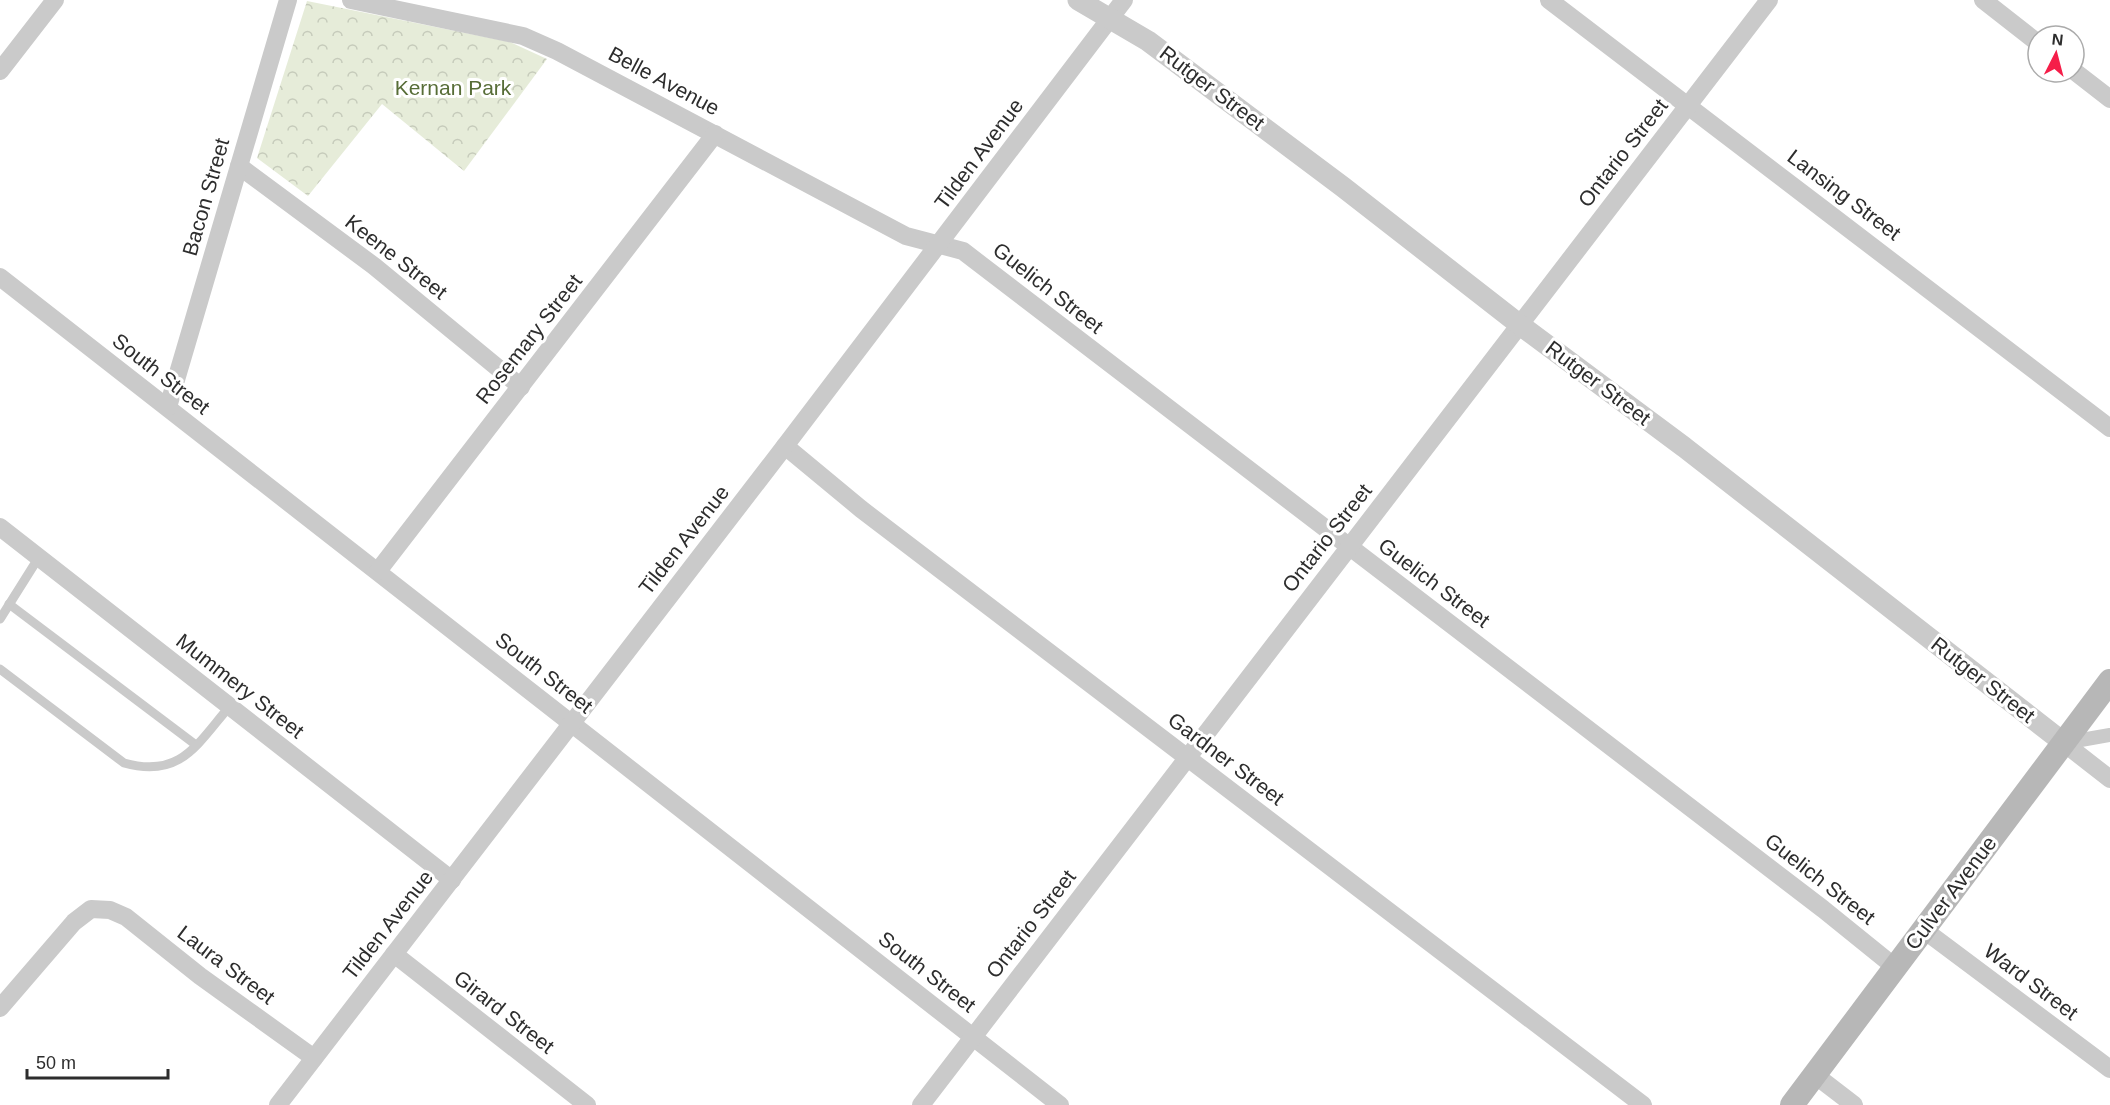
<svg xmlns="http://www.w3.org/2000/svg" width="2110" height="1105" viewBox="0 0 2110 1105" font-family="Arial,sans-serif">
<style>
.forest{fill:url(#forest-crowns)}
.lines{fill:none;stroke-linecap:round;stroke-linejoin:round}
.service{stroke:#cacaca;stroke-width:9}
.pedestrian{stroke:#cacaca;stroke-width:14}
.minor{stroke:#cacaca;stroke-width:18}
.tertiary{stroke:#cacaca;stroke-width:21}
.secondary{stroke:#b7b7b7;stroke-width:24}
.labels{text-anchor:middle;stroke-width:6;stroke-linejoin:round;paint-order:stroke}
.street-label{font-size:21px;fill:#2d2d2d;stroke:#fff}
.park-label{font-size:21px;fill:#576d37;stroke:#fff}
</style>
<defs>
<pattern id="forest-crowns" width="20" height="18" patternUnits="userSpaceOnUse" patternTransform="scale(1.5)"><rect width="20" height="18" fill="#e6ecd9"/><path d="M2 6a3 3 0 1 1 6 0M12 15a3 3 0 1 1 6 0" fill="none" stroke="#c6cbbb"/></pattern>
</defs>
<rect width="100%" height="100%" fill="#fff"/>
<polygon class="forest" points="307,1 510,42 547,59 464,171 382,104 308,196 257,158"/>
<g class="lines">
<g class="service">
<polyline points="9,604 196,745"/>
<polyline points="0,619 39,557"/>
<path d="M0 669 124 763C181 779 197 744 230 706"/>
</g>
<polyline class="pedestrian" points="2064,743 2110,735"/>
<g class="minor">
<polyline points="351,0 523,36 557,51 906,236 963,251 1823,909 1896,968"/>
<path d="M1549 0C1735 144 1924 284 2110 428"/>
<polyline points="1983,0 2038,43"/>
<polyline points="0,71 55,0"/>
<polyline points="2074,71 2110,99"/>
<polyline points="239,166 374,266 521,387"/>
<polyline points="0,277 1060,1105"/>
<polyline points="168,407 288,0"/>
<polyline points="785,446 861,509 1643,1105"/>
<polyline points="0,527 452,880"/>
<polyline points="378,571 715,134"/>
<polyline points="2064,743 2110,779"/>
<polyline points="1924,930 2110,1069"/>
<polyline points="394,954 587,1105"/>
<polyline points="0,1008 74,922 91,909 110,910 126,917 200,976 314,1058"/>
<polyline points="1815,1075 1854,1105"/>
<polyline points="278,1105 785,446 1124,0"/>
<polyline points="921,1105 1769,0"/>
</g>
<polyline class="tertiary" points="1078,0 1148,41 1343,187 1520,325 1684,447 2064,743"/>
<polyline class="secondary" points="1792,1105 2110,681"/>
</g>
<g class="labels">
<g class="street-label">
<text transform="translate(664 81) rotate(28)" y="7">Belle Avenue</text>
<text transform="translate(1212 88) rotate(37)" y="7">Rutger Street</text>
<text transform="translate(1623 153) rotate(-52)" y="7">Ontario Street</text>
<text transform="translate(979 154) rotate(-53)" y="7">Tilden Avenue</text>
<text transform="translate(1844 195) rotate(37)" y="7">Lansing Street</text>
<text transform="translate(206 197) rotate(-74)" y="7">Bacon Street</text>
<text transform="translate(396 257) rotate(38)" y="7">Keene Street</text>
<text transform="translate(1048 288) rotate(38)" y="7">Guelich Street</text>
<text transform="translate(529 339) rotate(-52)" y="7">Rosemary Street</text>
<text transform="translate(161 374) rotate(38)" y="7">South Street</text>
<text transform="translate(1598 383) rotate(37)" y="7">Rutger Street</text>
<text transform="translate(1327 538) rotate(-52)" y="7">Ontario Street</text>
<text transform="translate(684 540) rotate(-52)" y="7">Tilden Avenue</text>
<text transform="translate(1434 583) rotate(37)" y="7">Guelich Street</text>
<text transform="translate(544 673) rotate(38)" y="7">South Street</text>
<text transform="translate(1983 680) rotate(38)" y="7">Rutger Street</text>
<text transform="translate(240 686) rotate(38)" y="7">Mummery Street</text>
<text transform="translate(1226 759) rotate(37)" y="7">Gardner Street</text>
<text transform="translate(1820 879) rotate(38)" y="7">Guelich Street</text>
<text transform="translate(1951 893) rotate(-53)" y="7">Culver Avenue</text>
<text transform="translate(1031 924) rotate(-52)" y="7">Ontario Street</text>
<text transform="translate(388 925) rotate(-52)" y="7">Tilden Avenue</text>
<text transform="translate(226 965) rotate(37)" y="7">Laura Street</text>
<text transform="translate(927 972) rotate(38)" y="7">South Street</text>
<text transform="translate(2031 982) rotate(37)" y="7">Ward Street</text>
<text transform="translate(504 1012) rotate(38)" y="7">Girard Street</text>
</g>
<g class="park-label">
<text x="453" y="95">Kernan Park</text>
</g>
</g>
<g transform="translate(2056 54) rotate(6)"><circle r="28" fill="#ffffff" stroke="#ababab" stroke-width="1.5"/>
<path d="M0-4.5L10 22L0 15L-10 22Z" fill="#f51e49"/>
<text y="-9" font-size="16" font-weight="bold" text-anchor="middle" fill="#2d2d2d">N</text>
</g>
<path d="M27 1069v9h141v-9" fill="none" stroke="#2d2d2d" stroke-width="3"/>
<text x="36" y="1069" font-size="18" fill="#2d2d2d" stroke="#ffffff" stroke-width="4.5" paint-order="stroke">50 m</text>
</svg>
